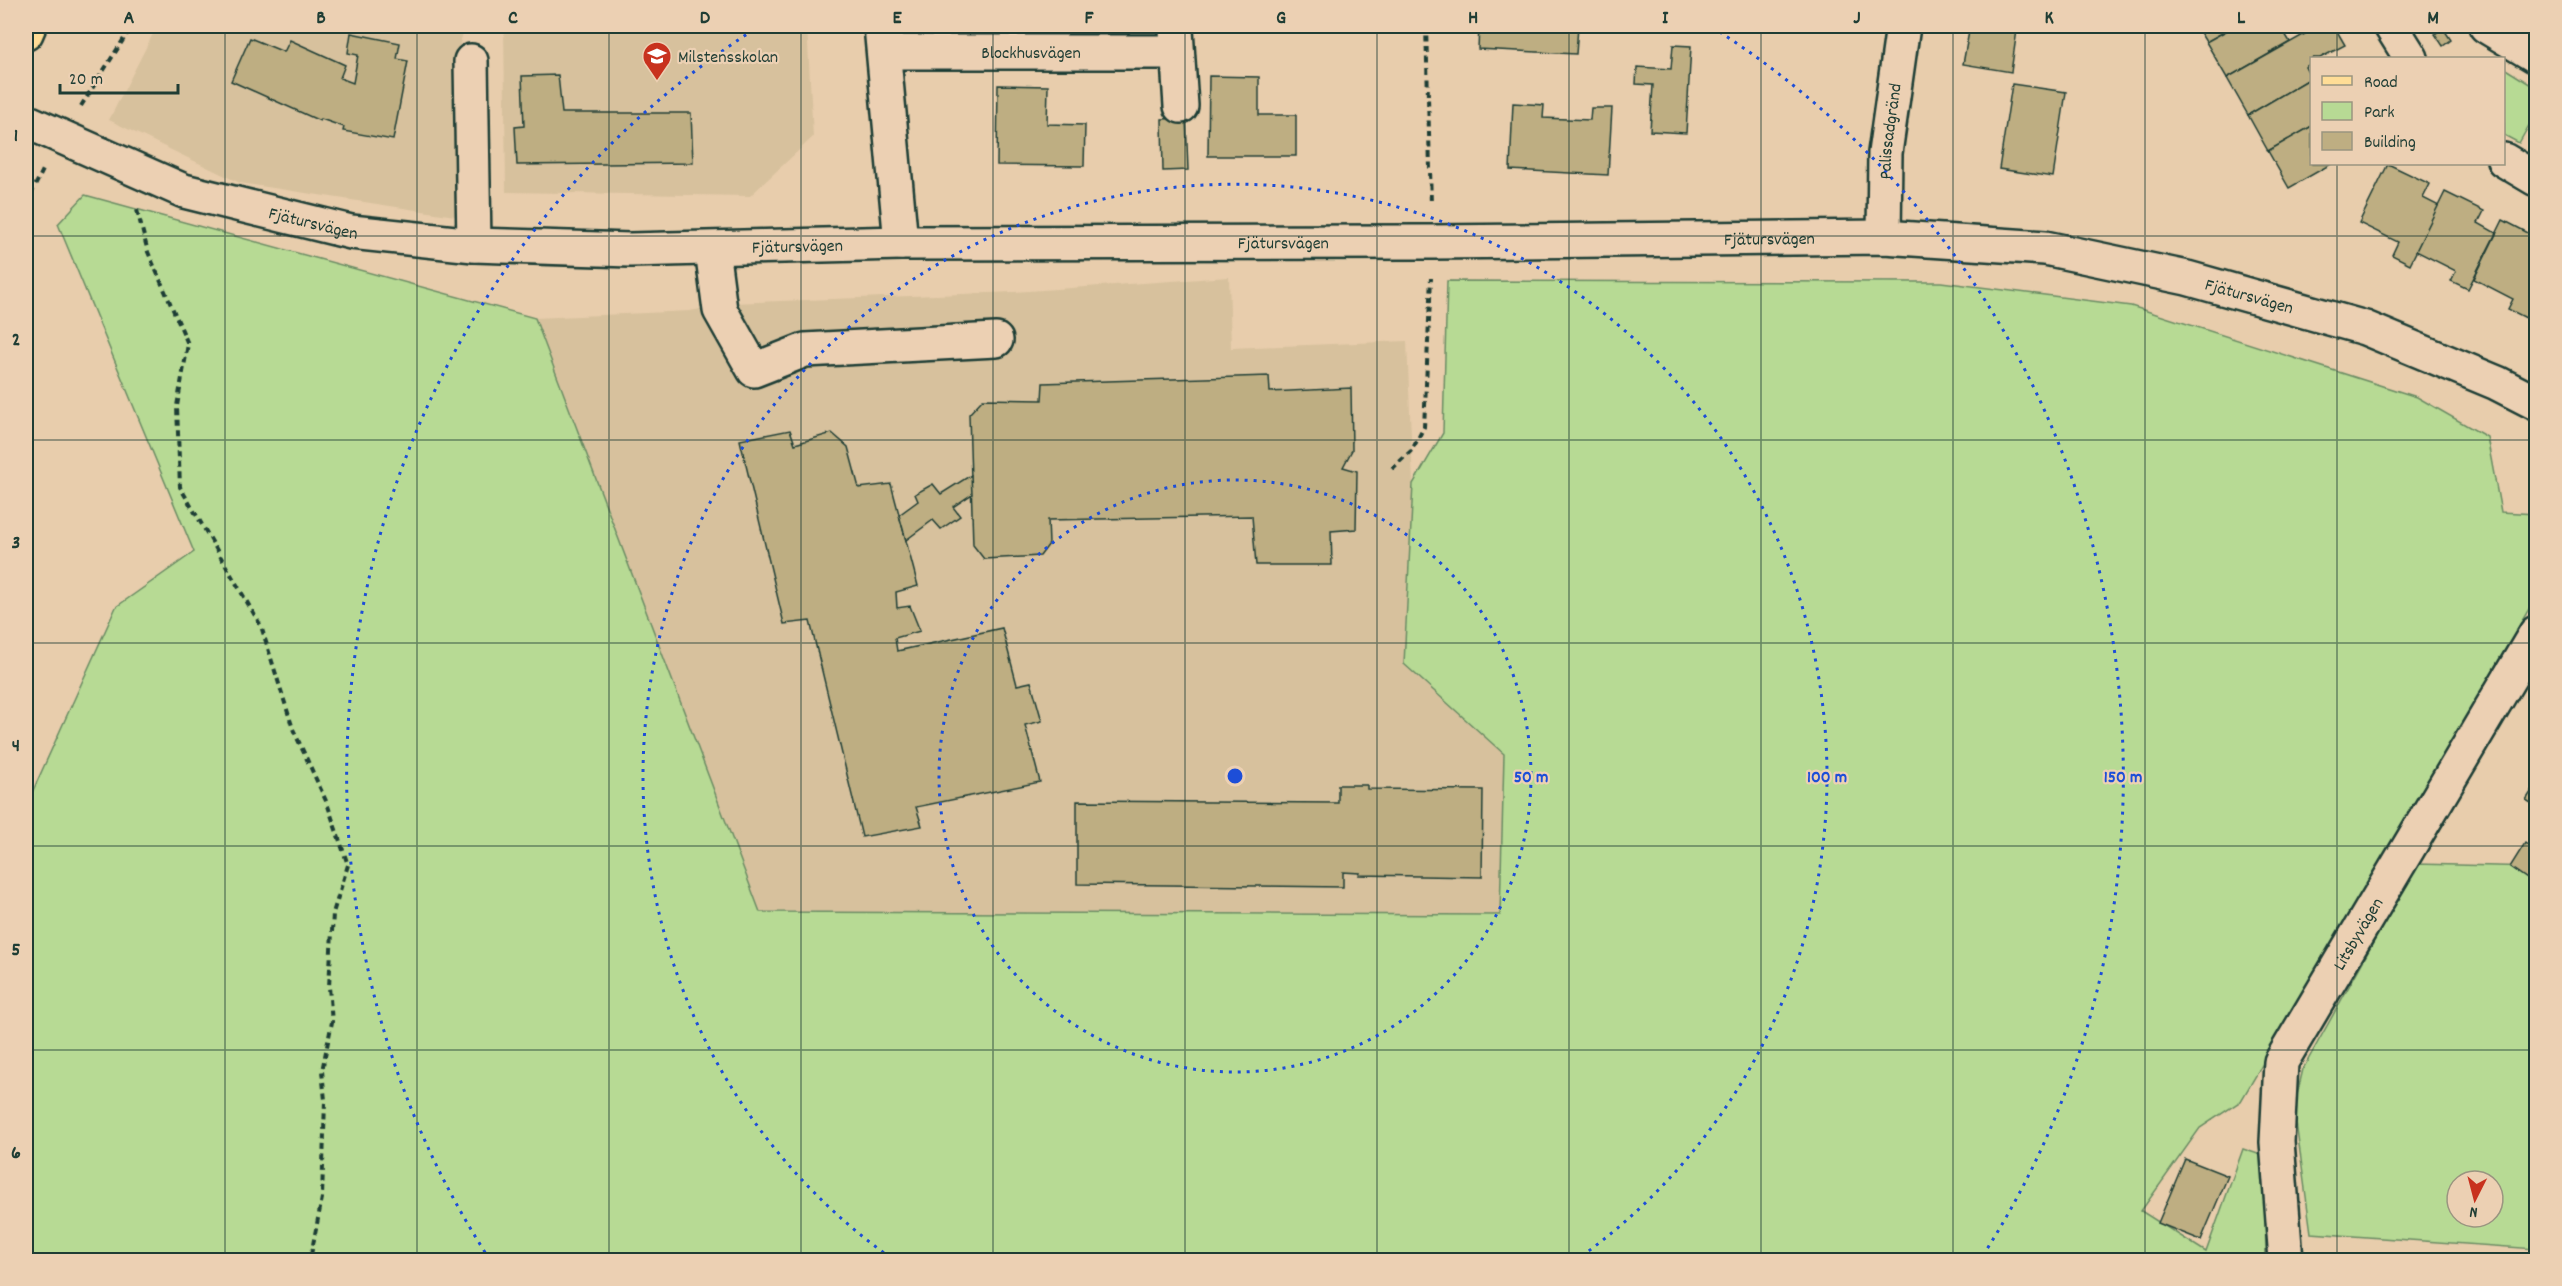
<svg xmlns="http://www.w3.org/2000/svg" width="2562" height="1286" viewBox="0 0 2562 1286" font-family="Dekko,sans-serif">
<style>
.built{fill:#d7c19d}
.green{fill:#b7da94;stroke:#6b8c64;stroke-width:1.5;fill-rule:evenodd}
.building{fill:#beae82;stroke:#1f3d34;stroke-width:1.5}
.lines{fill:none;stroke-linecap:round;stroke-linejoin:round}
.minor-casing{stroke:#1f3d34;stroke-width:38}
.major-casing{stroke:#1f3d34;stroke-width:38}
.path{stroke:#1f3d34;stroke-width:4;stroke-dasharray:6 4.5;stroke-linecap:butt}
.minor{stroke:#ecd0b3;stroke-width:33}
.major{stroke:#ffdd96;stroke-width:33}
.grid{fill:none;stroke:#1f3d34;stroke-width:1.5;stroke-opacity:0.55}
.ring{fill:none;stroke:#1d4ed8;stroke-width:3;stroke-dasharray:3 6}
.labels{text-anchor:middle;stroke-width:4.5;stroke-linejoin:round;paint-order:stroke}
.street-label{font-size:18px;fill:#1f3d34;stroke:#ecd0b3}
.poi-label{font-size:18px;fill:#1f3d34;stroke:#ecd0b3;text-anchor:start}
.centre{fill:#1d4ed8;stroke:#ecd0b3;stroke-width:3}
.ring-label{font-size:18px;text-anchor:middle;font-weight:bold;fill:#1d4ed8;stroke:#ecd0b3;stroke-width:4.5;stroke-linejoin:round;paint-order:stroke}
.neatline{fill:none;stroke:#1f3d34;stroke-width:2}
.grid-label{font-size:20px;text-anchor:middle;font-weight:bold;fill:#1f3d34}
</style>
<rect width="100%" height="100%" fill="#e8cdac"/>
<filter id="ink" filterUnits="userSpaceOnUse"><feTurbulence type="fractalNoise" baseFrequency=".0167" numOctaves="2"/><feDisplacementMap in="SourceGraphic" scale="12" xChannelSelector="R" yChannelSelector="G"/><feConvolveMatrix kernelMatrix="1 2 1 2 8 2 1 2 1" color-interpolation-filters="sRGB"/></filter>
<g filter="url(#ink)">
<g class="built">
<polygon points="157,26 465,26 455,61 455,216 240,183 109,120"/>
<polygon points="504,26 807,26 813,137 750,196 506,192"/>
<polygon points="1229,277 1231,348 1407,341 1413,484 1404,664 1504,754 1500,915 759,912 535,318 690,311 732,303 1014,292"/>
</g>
<g class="green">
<polygon points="2504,68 2536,88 2536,113 2519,143 2504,135"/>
<polygon points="85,195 535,318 760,912 1500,915 1504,754 1404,664 1413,484 1443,433 1447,281 1941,282 2131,306 2417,397 2487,437 2501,512 2536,514 2536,597 2241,1101 2200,1128 2141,1211 2206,1252 2243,1149 2264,1156 2266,1260 26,1260 26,806 116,607 194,552 58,224"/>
<path d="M2417 864 2536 867V1249L2311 1233 2294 1108 2303 1069ZM2457 1181H2493V1217H2457Z"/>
</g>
<g class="building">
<polygon points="1479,26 1578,26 1576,54 1478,49"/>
<polygon points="1970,26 2017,30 2011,72 1963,64"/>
<polygon points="2196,26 2235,26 2206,42"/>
<polygon points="2235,26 2295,26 2284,32 2290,42 2227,78 2206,42"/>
<polygon points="2319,26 2334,26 2345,45 2320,58 2312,58 2312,63 2305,67 2311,78 2248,115 2227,78"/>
<polygon points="2443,28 2451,40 2443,46 2435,34"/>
<polygon points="351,33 400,43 397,59 408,61 393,140 343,131 344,127 321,119 320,121 231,81 250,38 284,52 290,40 345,65 340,78 353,83 358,55 348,53"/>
<polygon points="1673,45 1691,46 1686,133 1650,131 1653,85 1636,84 1637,67 1671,69"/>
<polygon points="558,75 562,113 691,113 693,163 517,165 515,127 524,126 522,76"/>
<polygon points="1209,76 1259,77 1259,115 1296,115 1296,156 1208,156"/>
<polygon points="2311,78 2312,126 2268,151 2248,115"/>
<polygon points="2012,84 2066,92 2053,177 1999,169"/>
<polygon points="998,85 1048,86 1047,124 1085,125 1084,166 997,165"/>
<polygon points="1513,103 1544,105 1543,118 1590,120 1591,108 1612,108 1608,175 1510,170"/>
<polygon points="1186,118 1188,170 1163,171 1162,119"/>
<polygon points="2312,126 2312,164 2331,164 2289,188 2268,151"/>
<polygon points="2388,164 2430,184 2423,198 2439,206 2410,264 2392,255 2398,242 2359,223"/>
<polygon points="2445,192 2484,211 2478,223 2496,233 2468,289 2451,281 2456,271 2416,251"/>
<polygon points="2503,220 2536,237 2536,296 2526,318 2508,309 2513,299 2474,279"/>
<polygon points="1269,376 1270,392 1351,388 1352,450 1343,467 1357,471 1356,529 1331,531 1332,565 1256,565 1252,516 1048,520 1049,544 1040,556 984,559 973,545 969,414 983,399 1042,400 1043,383"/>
<polygon points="790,430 795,444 832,433 848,447 859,488 891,484 918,586 896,592 897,608 910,606 920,631 895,638 897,651 1002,628 1017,685 1031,682 1042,721 1025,725 1040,782 916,807 922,826 862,837 810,621 784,624 740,440"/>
<polygon points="971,475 972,494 953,507 960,516 941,529 933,520 906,540 899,515 918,501 915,494 933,484 941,494"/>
<polygon points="2536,784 2536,806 2526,800"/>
<polygon points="1338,785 1367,785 1367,789 1483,790 1482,877 1359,875 1360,873 1343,872 1343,887 1077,884 1077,801 1338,803"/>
<polygon points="2525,843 2536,851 2536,885 2510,867"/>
<polygon points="2185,1159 2228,1176 2201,1240 2158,1223"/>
</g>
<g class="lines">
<g class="minor-casing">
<g id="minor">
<polyline points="881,26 901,243"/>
<polyline points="2391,26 2411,58"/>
<polyline points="2486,26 2536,56"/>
<polyline points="1176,30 1181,106"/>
<path id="s1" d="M884 52H1177"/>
<polyline points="471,61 474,245"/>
<path id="s2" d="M26 121 184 191 351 232 474 245 630 250 901 243 1433 242 1884 237 2045 248 2187 278 2365 328 2497 383 2536 403"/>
<polyline points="2504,160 2536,179"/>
<path id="s3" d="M1884 237 1885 153 1903 26"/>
<polyline points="712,249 720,310 754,370 805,350 996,340"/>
<path id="s4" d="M2286 1260 2277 1142 2281 1062 2536 633"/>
</g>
</g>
<g class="major-casing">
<polyline id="major" points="26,33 29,26"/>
</g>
<g class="path">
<polyline points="1426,26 1431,204"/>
<polyline points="81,106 132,26"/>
<polyline points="26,204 43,170"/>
<polyline points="137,210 148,252 188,344 177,406 180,487 261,626 293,729 327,803 348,865 333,913 329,987 332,1022 322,1071 325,1100 322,1198 310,1260"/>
<polyline points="1392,469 1412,450 1424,427 1431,278"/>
</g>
<use href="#minor" class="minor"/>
<use href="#major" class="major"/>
</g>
</g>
<path class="grid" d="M225 26V1260M417 26V1260M609 26V1260M801 26V1260M993 26V1260M1185 26V1260M1377 26V1260M1569 26V1260M1761 26V1260M1953 26V1260M2145 26V1260M2337 26V58M2337 164V1260M26 236H2536M26 440H2536M26 643H2536M26 846H2536M26 1050H2536"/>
<g class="ring">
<circle cx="1235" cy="776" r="296"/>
<path d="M891 1258A592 592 0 1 1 1579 1258"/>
<path d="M490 1260A888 888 0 0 1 758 27M1712 27A888 888 0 0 1 1980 1260"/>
</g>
<defs>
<g id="school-pin" transform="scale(1.5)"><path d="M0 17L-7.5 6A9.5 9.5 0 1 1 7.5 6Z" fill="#c8321e" stroke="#ecd0b3"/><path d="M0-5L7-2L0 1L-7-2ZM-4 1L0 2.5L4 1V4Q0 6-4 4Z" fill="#fff"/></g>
</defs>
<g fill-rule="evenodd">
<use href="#school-pin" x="657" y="56"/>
</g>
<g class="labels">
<g class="street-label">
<text dy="6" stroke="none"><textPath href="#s1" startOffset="147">Blockhusvägen</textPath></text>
<text dy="6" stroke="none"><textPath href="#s3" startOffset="106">Palissadgränd</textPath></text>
<text dy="6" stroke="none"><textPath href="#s2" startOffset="306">Fjätursvägen</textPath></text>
<text dy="6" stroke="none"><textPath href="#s2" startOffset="1764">Fjätursvägen</textPath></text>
<text dy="6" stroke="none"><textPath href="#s2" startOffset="1278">Fjätursvägen</textPath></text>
<text dy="6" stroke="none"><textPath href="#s2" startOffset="792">Fjätursvägen</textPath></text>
<text dy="6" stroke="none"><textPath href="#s2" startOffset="2250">Fjätursvägen</textPath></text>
<text dy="6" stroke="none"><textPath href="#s4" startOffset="348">Litsbyvägen</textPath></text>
</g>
<g class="poi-label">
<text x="678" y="62">Milstensskolan</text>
</g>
</g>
<circle cx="1235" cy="776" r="9" class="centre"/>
<g class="ring-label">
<text x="1531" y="782">50 m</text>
<text x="1827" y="782">100 m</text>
<text x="2123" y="782">150 m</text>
</g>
<rect width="2562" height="1286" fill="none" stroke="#ecd0b3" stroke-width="66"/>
<rect x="2310" y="57" width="195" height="108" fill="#ecd0b3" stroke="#9a9580" stroke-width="1.5"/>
<rect x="2322" y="76" width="30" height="9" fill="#ffdd96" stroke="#9a9580" stroke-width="1.5"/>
<text x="2364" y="87" font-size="18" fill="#1f3d34">Road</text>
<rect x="2322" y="102" width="30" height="18" fill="#b7da94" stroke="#9a9580" stroke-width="1.5"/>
<text x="2364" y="117" font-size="18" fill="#1f3d34">Park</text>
<rect x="2322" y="132" width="30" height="18" fill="#beae82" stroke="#9a9580" stroke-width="1.5"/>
<text x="2364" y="147" font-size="18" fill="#1f3d34">Building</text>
<g transform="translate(2475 1199) rotate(186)"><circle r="28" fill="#ecd0b3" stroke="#9a9580" stroke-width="1.5"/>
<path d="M0-4.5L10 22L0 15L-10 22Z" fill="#c8321e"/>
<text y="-9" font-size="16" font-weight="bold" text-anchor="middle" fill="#1f3d34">N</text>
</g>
<path d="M60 84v9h118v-9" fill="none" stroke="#1f3d34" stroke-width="3"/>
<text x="69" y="84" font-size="18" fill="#1f3d34" stroke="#ecd0b3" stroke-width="4.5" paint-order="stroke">20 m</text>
<rect x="33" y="33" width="2496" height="1220" class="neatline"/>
<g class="grid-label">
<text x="129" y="23">A</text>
<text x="321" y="23">B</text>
<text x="513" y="23">C</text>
<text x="705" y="23">D</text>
<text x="897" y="23">E</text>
<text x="1089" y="23">F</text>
<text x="1281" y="23">G</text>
<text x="1473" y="23">H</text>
<text x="1665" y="23">I</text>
<text x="1857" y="23">J</text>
<text x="2049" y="23">K</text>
<text x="2241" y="23">L</text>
<text x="2433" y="23">M</text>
<text x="16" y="141">1</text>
<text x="16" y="345">2</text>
<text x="16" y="548">3</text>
<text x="16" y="751">4</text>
<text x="16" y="955">5</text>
<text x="16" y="1158">6</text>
</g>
</svg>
